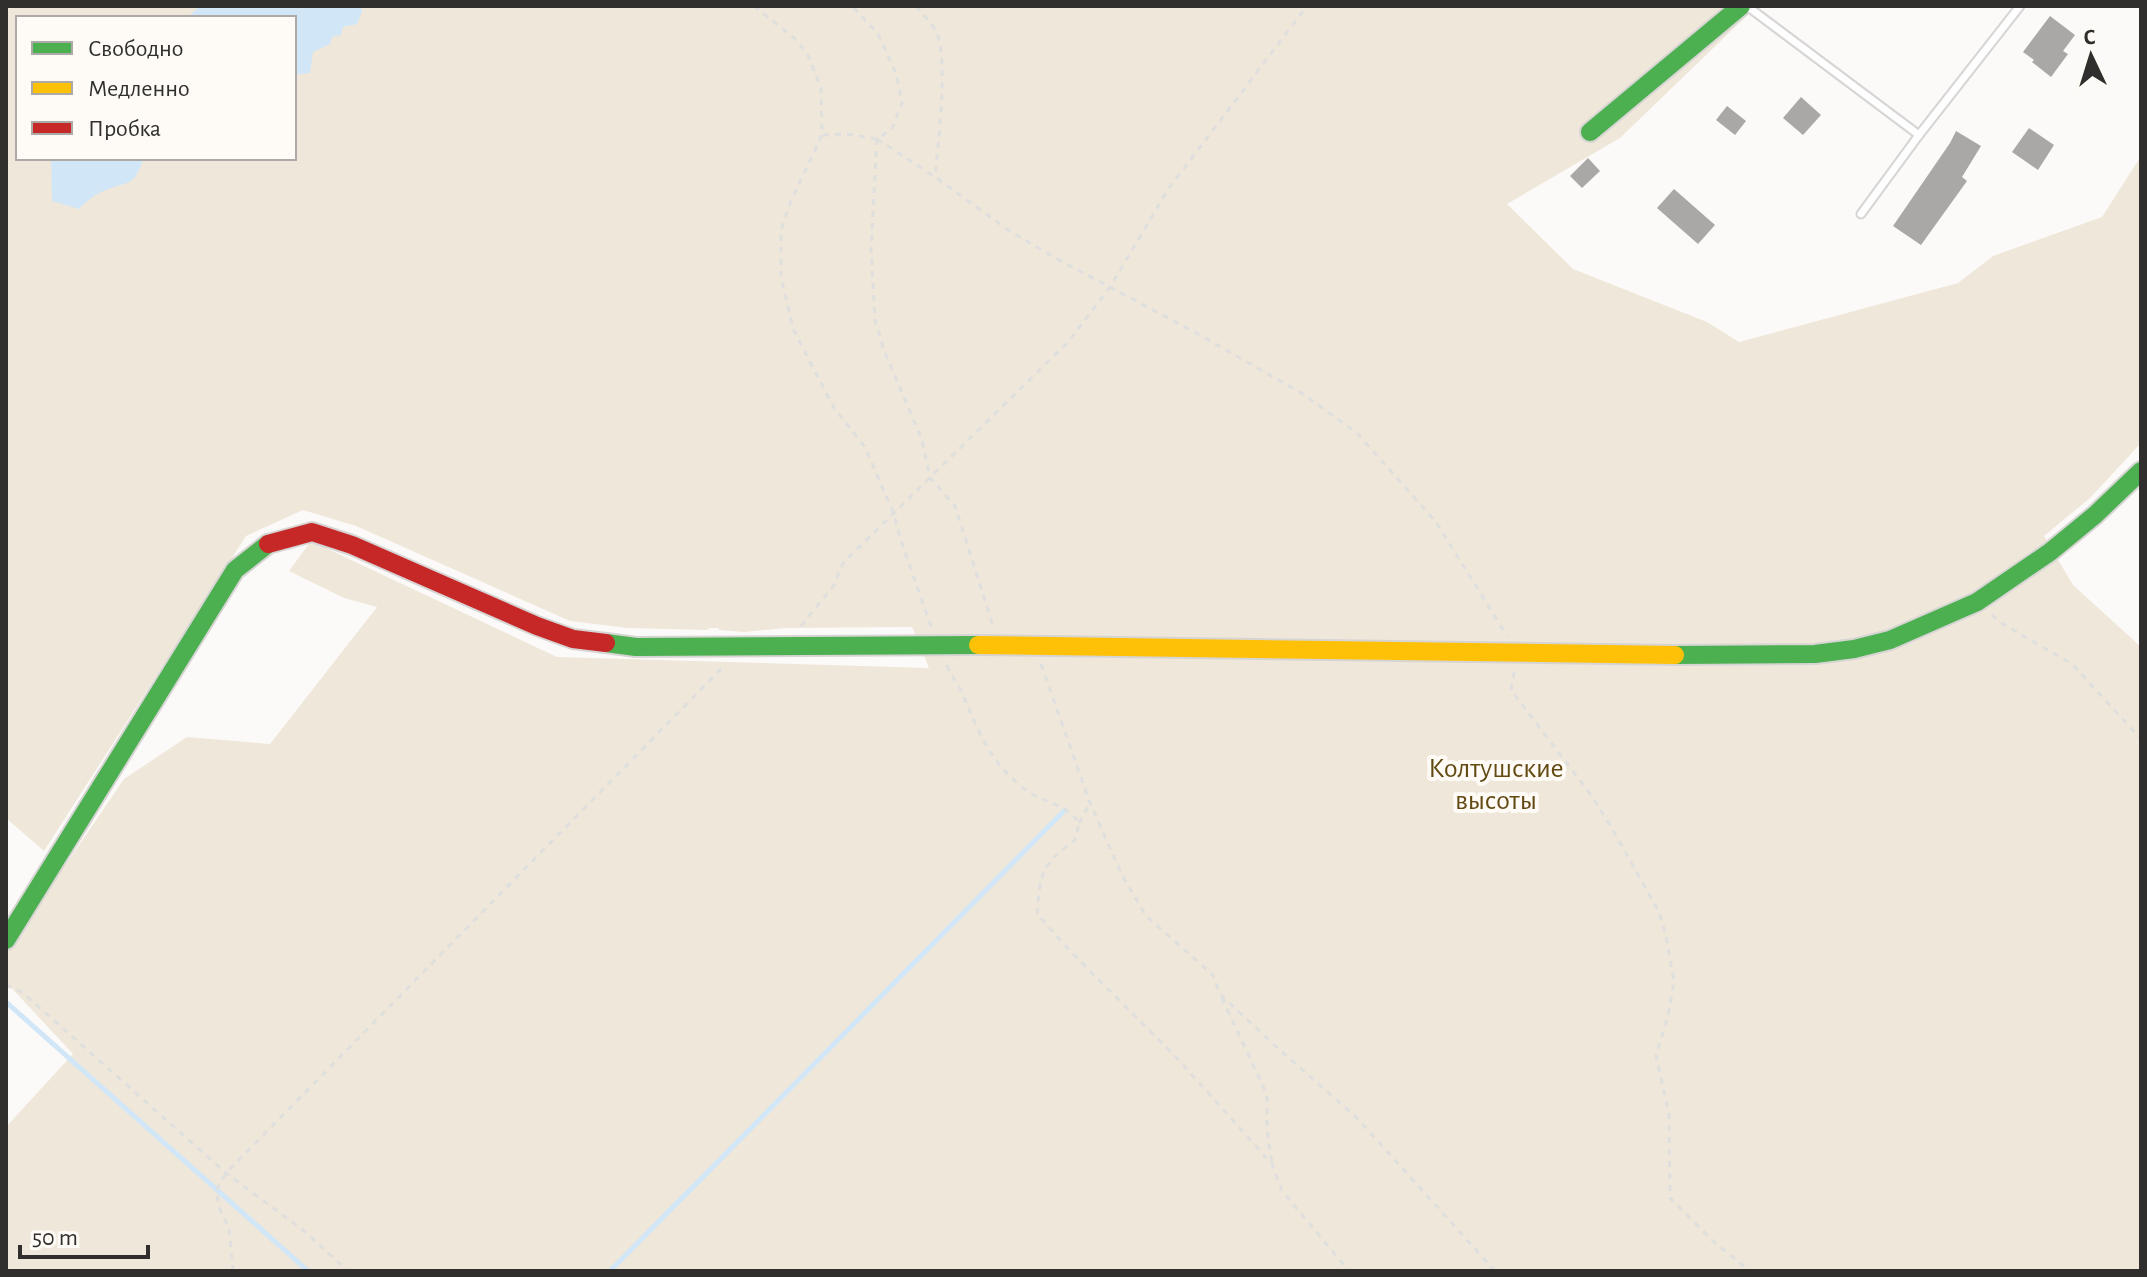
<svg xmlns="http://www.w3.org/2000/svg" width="2147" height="1277" viewBox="0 0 2147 1277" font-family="'Alegreya Sans',sans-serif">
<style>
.green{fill:#efe7da;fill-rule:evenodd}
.water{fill:#d1e6f7}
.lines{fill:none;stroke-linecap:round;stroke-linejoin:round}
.stream{stroke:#d1e6f7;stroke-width:5}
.building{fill:#a9a8a6}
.lane-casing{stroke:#d7d5d4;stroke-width:11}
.fast-casing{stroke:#d7d5d4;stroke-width:22}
.slow-casing{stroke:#d7d5d4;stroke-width:22}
.jam-casing{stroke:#d7d5d4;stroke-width:22}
.path{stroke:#dfdfde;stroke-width:3;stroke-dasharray:6 6;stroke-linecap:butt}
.lane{stroke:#fffefe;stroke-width:7}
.fast{stroke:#4caf50;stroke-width:18}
.slow{stroke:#ffc107;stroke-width:18}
.jam{stroke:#c62828;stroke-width:18}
.labels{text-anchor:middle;stroke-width:8;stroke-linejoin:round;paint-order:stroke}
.park-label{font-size:28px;fill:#634a13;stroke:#fefbf6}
</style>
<rect width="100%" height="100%" fill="#fcfaf8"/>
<path class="green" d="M6 6H1757L1620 138 1507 204 1573 269 1707 322 1739 342 1958 283 1993 256 2102 217 2141 156V443L2090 498 2044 536 2073 585 2141 647V1271H6V1127L73 1054 6 982V952L124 779 187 737 270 744 377 607 344 598 289 571 311 541 557 657 929 668 912 627 786 628 744 632 719 630V628H710L707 630 627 628 570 621 356 526 303 510 246 536 44 851 6 818ZM18 18H294V158H18Z"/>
<g class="water">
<polygon points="200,6 360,6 362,11 357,24 343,27 341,35 332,37 330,44 313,52 310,73 294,75 294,18 187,18"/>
<path d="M51 158H144C133 187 132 180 106 190 95 194 87 201 79 209L52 201Z"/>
</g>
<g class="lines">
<g class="stream">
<polyline points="6,1002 308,1271"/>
<polyline points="610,1271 1065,810"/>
</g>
</g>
<g class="building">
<polygon points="2050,16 2075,35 2063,51 2068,54 2051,77 2032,62 2034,60 2023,52"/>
<polygon points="1801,97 1821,115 1803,135 1783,118"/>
<polygon points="1727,106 1746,121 1735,135 1716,120"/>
<polygon points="2029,128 2054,145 2038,170 2012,152"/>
<polygon points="1956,131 1981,146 1962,177 1967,181 1921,245 1893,226 1950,143"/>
<polygon points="1588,158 1600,171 1582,188 1570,176"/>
<polygon points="1674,189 1715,225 1698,244 1657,208"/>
</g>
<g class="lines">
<g class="lane-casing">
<g id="lane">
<polyline points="1747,6 1919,135"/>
<polyline points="1861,214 1919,135 2020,6"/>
</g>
</g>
<g class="fast-casing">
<g id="fast">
<polyline points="1590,132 1741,6"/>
<polyline points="606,643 636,647 978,645"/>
<polyline points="1675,655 1815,654 1854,649 1890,640 1977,602 2050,552 2095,515 2141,471"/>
<polyline points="6,940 235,570 268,544"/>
</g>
</g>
<g class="slow-casing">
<polyline id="slow" points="978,645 1675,655"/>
</g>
<g class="jam-casing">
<polyline id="jam" points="268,544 312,532 352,545 537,626 573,639 606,643"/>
</g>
<g class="path">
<polyline points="754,6 794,38 807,53 821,88 822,135 791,201 781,230 781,278 794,331 834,408 865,447 894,514 900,538 932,629"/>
<path d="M916 6C922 14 931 22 936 31 949 58 938 145 935 177"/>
<polyline points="823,135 847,134 877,139 892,129 902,103 896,73 878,34 852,6"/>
<polyline points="877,139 935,177 1008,230 1059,260 1198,334 1303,394 1357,433 1436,522 1507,636"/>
<polyline points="877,139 871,249 875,320 884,350 922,440 930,478 955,506 993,626"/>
<polyline points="1992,615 2003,624 2072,664 2141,739"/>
<polyline points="801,626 834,585 843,563 1068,342 1110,287 1169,188 1307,6"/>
<polyline points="1041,664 1090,803 1122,875 1146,916 1213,975 1220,994 1272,1043 1356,1117 1495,1271"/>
<path d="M947 665C951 675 957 683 962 693 980 733 986 757 1022 787 1039 802 1066 803 1079 823L1075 840C1040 866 1041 872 1037 914L1072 953 1175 1056 1272 1164 1282 1191 1349 1271"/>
<polyline points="1514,672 1511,690 1591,795 1610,825 1659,912 1666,936 1674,982 1668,1016 1656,1055 1669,1115 1670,1198 1714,1242 1750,1271"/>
<polyline points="1079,823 1089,805"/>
<polyline points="6,985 22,992 226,1173 304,1231 348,1271"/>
<polyline points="1222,998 1267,1095 1267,1130 1272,1164"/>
<polyline points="233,1271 229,1228 220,1210 216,1191 226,1173 725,665"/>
</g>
<use href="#lane" class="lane"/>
<use href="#fast" class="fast"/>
<use href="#slow" class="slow"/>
<use href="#jam" class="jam"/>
</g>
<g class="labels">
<g class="park-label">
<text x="1496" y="777">Колтушские<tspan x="1496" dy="32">высоты</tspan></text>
</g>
</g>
<rect width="2147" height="1277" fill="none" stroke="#302f2d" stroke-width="16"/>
<rect x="16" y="16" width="280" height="144" fill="#fefbf6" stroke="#aca9a6" stroke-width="2"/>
<rect x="32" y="42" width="40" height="12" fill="#4caf50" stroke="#aca9a6" stroke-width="2"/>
<text x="88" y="56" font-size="24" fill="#302f2d">Свободно</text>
<rect x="32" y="82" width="40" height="12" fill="#ffc107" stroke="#aca9a6" stroke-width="2"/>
<text x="88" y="96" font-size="24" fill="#302f2d">Медленно</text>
<rect x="32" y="122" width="40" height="12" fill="#c62828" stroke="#aca9a6" stroke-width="2"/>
<text x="88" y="136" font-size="24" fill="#302f2d">Пробка</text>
<g transform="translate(2091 56) rotate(356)" stroke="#fefbf6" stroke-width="6" paint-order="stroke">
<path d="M0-6L14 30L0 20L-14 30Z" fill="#302f2d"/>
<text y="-12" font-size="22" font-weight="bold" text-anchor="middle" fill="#302f2d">С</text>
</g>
<path d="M20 1245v12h128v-12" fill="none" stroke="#302f2d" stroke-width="4"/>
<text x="32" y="1245" font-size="24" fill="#302f2d" stroke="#fefbf6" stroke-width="6" paint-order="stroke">50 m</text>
</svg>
